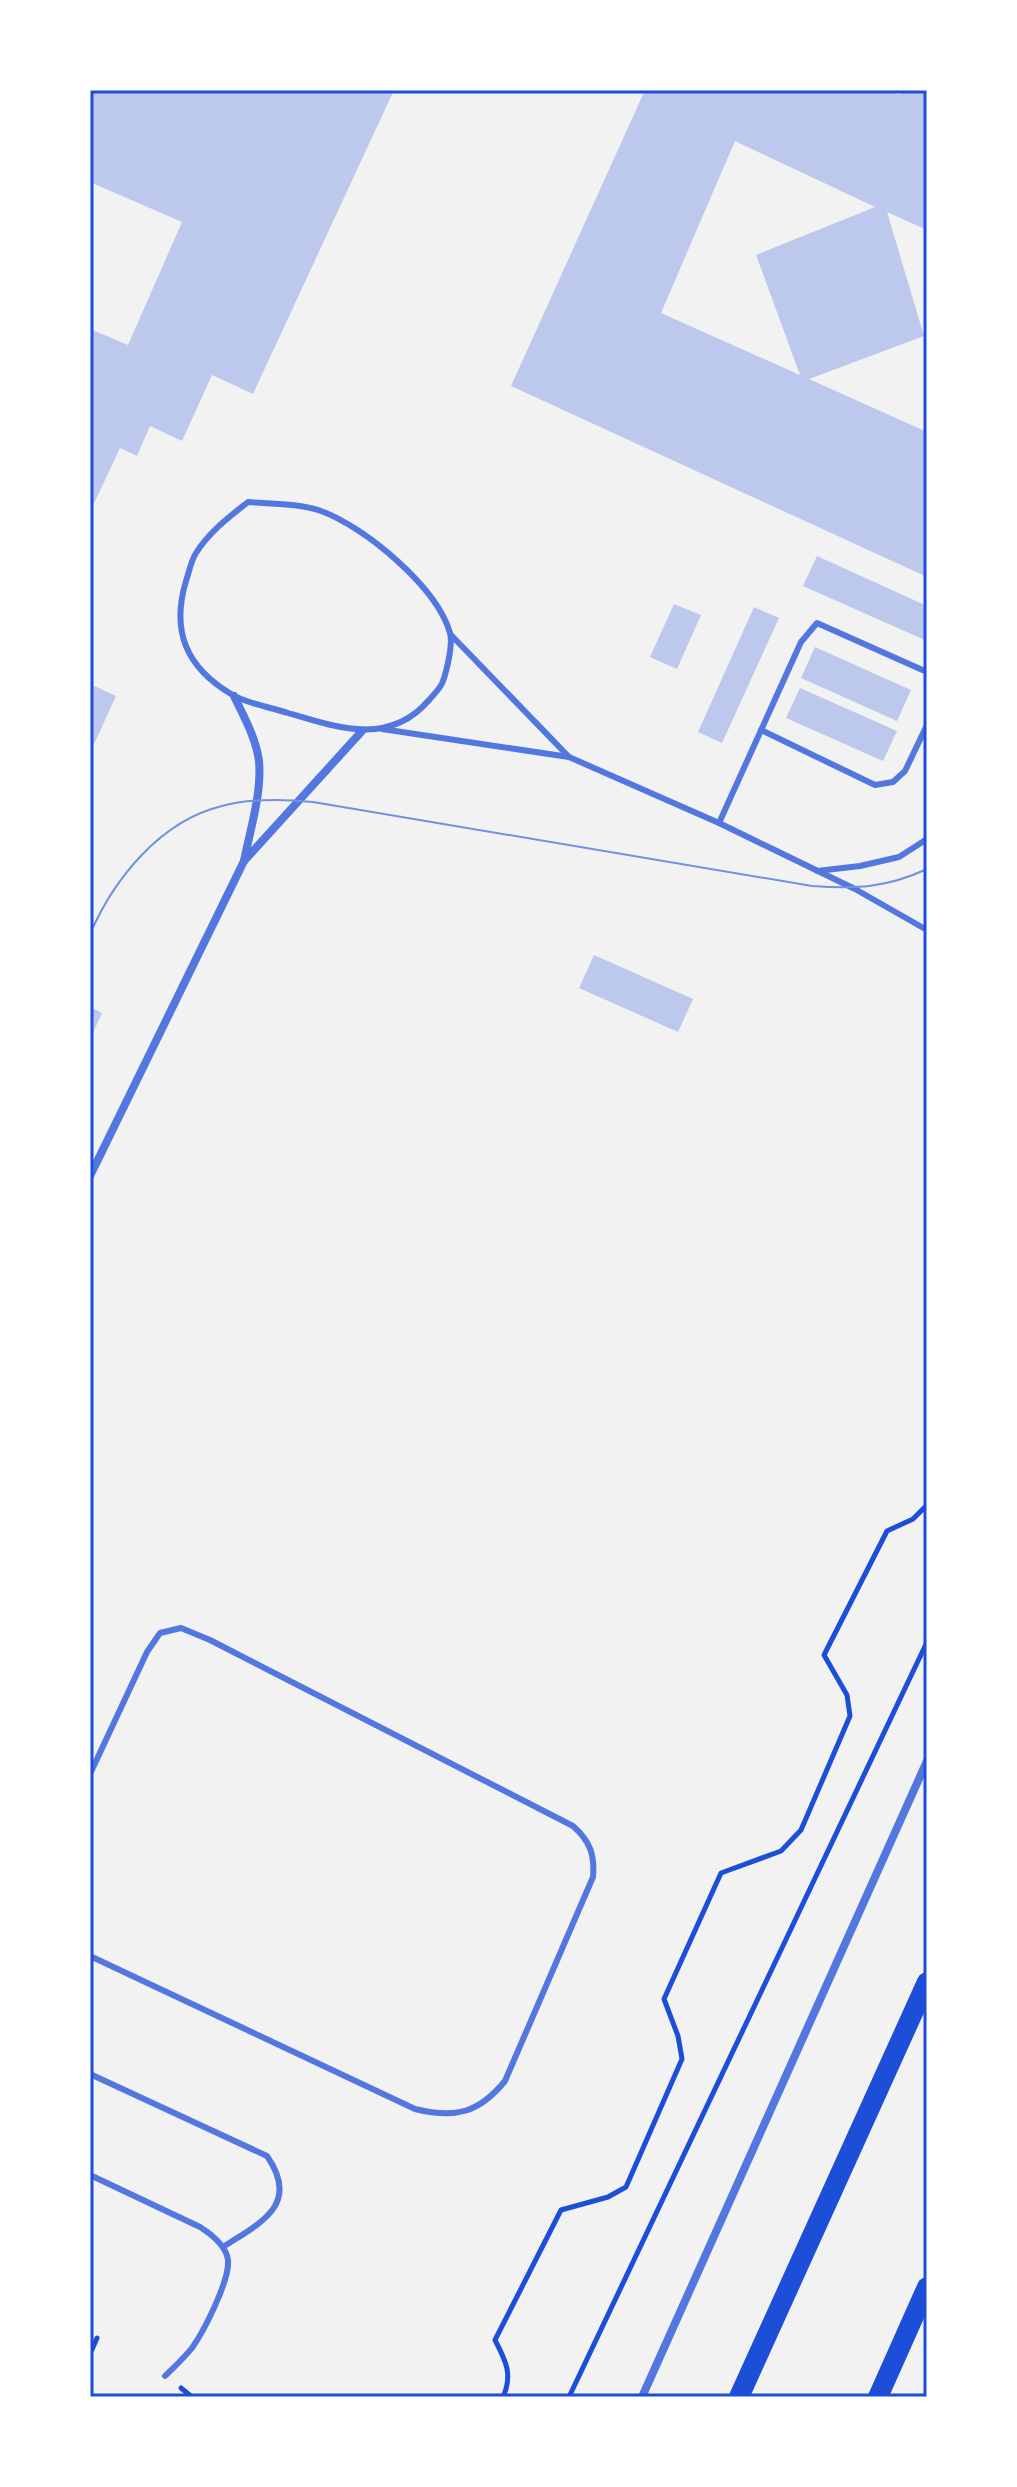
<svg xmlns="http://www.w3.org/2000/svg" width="1017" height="2487" viewBox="0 0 1017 2487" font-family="'Nunito Sans',sans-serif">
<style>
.building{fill:#bdc9ec;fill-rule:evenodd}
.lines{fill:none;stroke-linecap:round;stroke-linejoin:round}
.path{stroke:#1d4ed8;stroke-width:5}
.service{stroke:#5277de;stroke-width:6}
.minor{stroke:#5277de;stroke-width:8}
.primary{stroke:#1d4ed8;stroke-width:20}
.tram{stroke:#7290e2;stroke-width:2}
.neatline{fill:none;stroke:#1d4ed8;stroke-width:3}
</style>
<rect width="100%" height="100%" fill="#f2f2f2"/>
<g class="building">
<polygon points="90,90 394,90 253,394 212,375 182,441 150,426 137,456 120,448 90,512 90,329 128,345 182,222 90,182"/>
<path d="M645 90H888L900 95 899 90H927V230L887 212 924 336 809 379 927 432V577L511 386ZM735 141 875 207 756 255 800 375 661 313Z"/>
<polygon points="817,556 927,606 927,641 803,586"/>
<polygon points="674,604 701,615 677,669 650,657"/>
<polygon points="754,607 779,618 722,743 698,732"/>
<polygon points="815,647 911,690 897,721 801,678"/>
<polygon points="90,684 116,696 90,753"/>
<polygon points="800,688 897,731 883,761 786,718"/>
<polygon points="594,955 693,999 678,1032 579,988"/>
<polygon points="90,1007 102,1013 90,1039"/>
</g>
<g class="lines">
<g class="path">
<polyline points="90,2354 97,2338"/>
<polyline points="181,2388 192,2397"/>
<path d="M503 2397C513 2375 506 2361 495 2340L561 2210 608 2197 626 2187 682 2059 678 2036 664 1999 721 1873 781 1851 801 1830 850 1716 847 1695 824 1655 887 1531 913 1519 927 1505"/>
<polyline points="569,2397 927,1642"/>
</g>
<g class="service">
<path d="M248 502C272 504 298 503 321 511 365 527 437 587 450 633 453 644 447 670 443 681 441 688 434 694 429 700 390 746 338 728 288 713 270 707 247 704 231 694 186 667 171 631 186 581 189 572 191 561 196 553 209 532 229 517 248 502Z"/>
<polyline points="451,635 569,757"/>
<polyline points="382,729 569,757 719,823 855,889 927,930"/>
<polyline points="761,730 875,785 893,782 905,771 927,725"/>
<polyline points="719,823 801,642 817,623 927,672"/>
<polyline points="817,871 860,866 899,857 927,839"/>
<path d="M90 1774 147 1652 160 1633 181 1628 210 1640 573 1826C590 1841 595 1855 593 1877L505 2081C479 2113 455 2119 415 2109L90 1956"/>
<path d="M90 2074 267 2156C301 2205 260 2223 223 2247"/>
<path d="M90 2175 200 2227C211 2234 226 2245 228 2260 230 2280 204 2331 192 2348 184 2358 174 2367 165 2376"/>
</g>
<g class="minor">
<path d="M234 696C244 717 256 738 259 761 262 793 250 830 244 861"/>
<polyline points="90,1176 244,861 362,731"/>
<polyline points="642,2397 927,1761"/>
</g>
<g class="primary">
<polyline points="739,2397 927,1982"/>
<polyline points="878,2397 927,2287"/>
</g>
<path class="tram" d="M90 934C114 879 160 821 222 806 251 798 283 799 313 802L812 886C856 889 886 888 927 869"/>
</g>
<rect width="1017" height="2487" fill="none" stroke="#ffffff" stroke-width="184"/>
<rect x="92" y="92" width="833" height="2303" class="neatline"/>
</svg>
